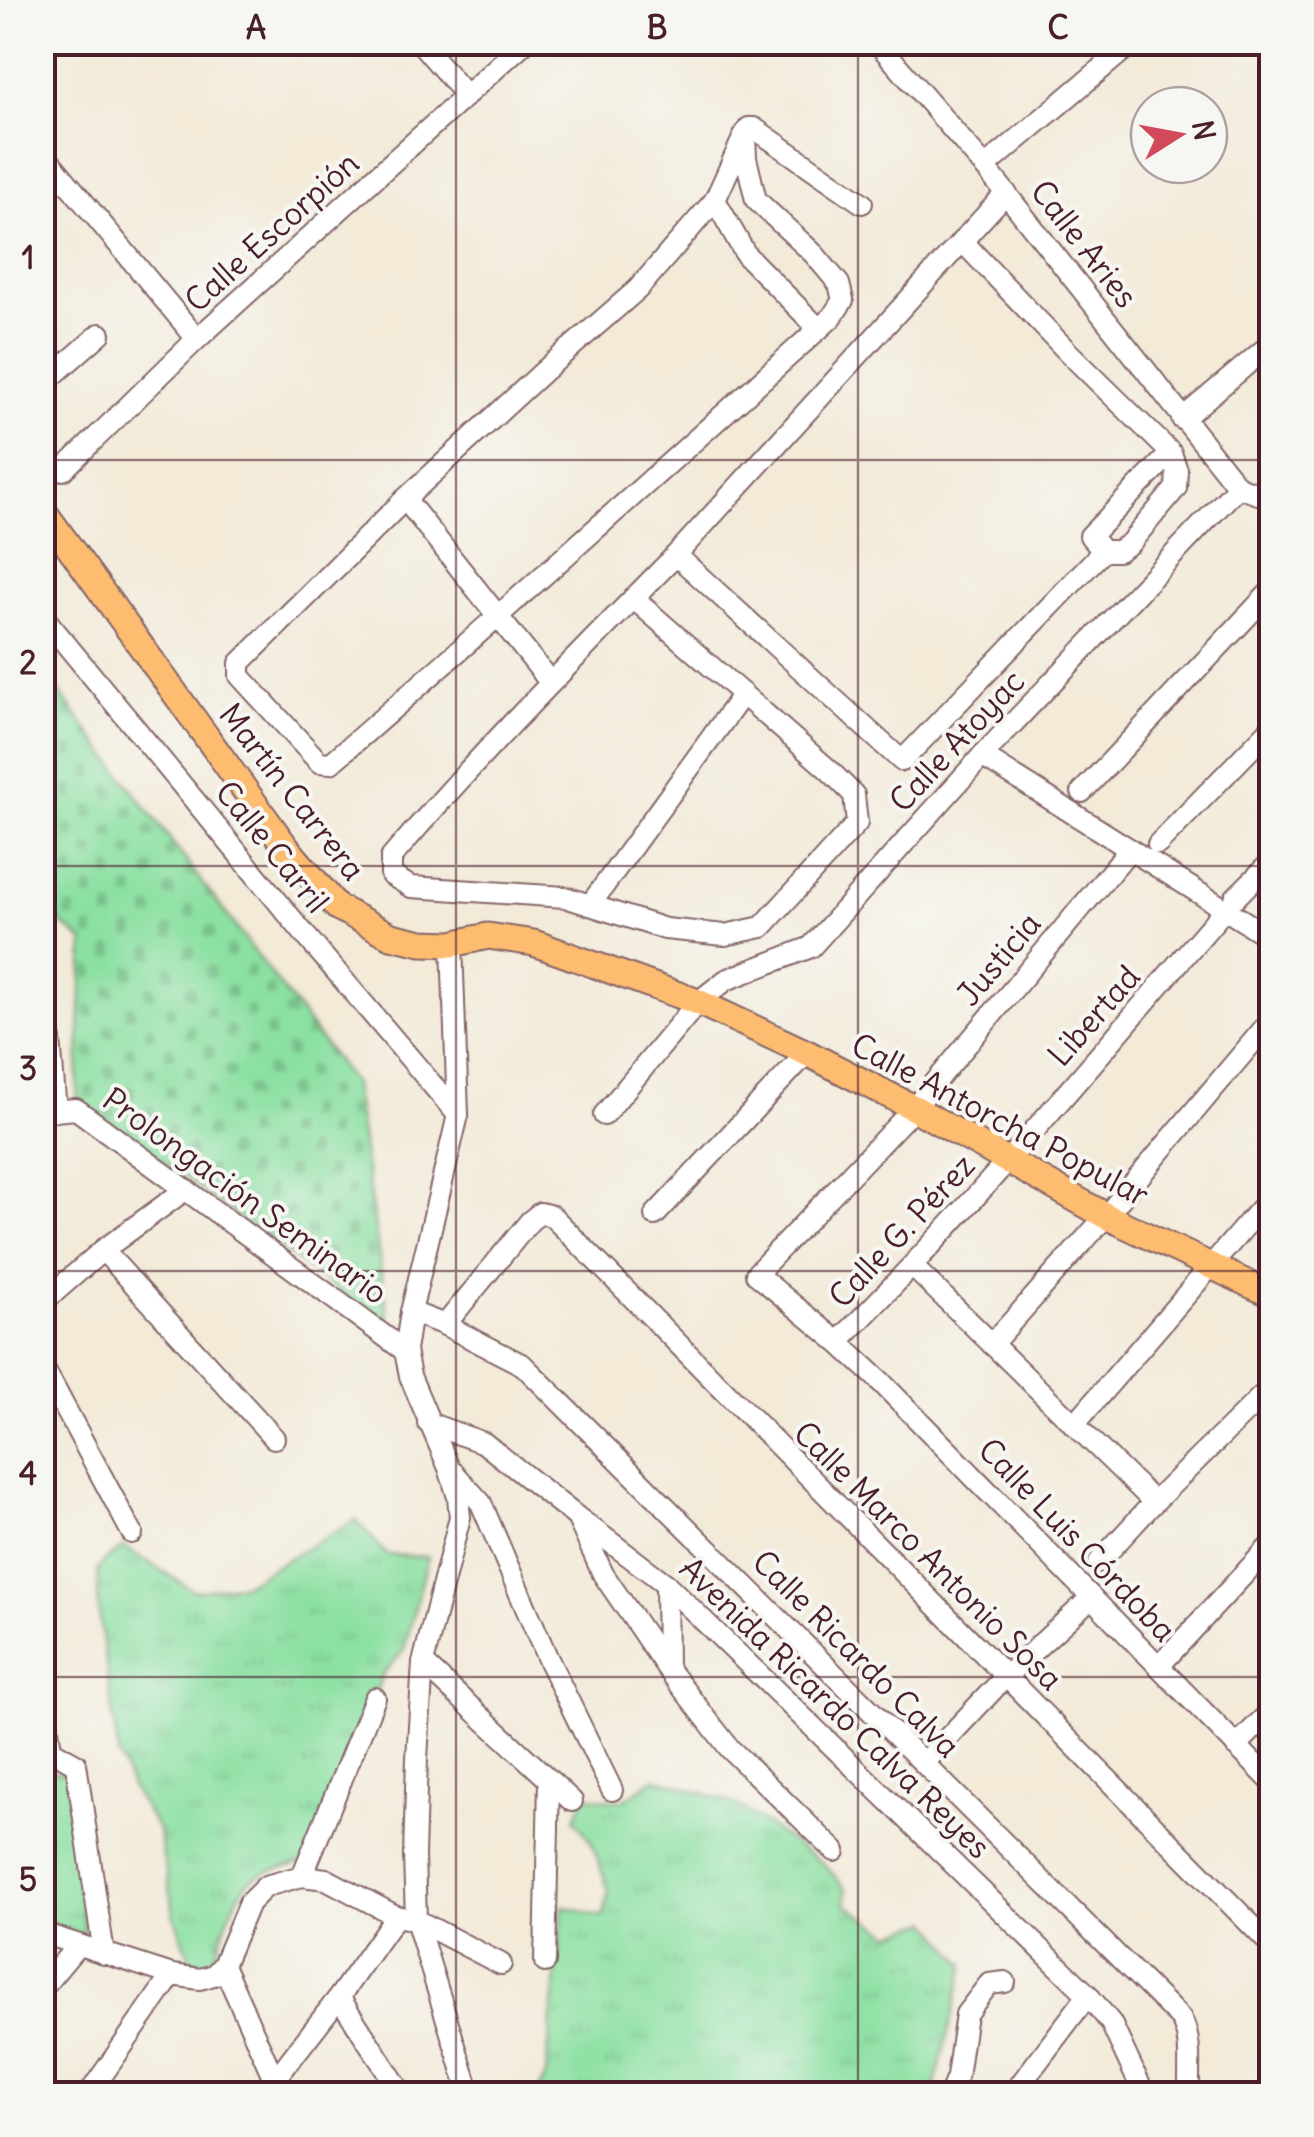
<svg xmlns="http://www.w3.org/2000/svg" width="1314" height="2137" viewBox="0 0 1314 2137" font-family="Delius,sans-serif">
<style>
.grass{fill:url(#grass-tufts);stroke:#6a8066;stroke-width:2.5}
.cemetery{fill:url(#cemetery-stones);stroke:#6a8066;stroke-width:2.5}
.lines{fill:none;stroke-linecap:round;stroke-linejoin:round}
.minor-casing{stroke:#856668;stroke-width:24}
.major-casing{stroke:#856668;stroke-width:29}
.minor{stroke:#fff;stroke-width:20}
.major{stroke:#febc70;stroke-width:25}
.grid{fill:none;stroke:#4a1f2b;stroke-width:2.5;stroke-opacity:0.55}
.labels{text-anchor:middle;stroke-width:8;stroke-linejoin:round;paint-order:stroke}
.street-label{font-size:32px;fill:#4a1f2b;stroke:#f6f6f2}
.neatline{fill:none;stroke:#4a1f2b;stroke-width:4}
.grid-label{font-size:32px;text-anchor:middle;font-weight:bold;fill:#4a1f2b}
</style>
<defs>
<pattern id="grass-tufts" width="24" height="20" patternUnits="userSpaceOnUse" patternTransform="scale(2.5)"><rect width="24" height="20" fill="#8be0a2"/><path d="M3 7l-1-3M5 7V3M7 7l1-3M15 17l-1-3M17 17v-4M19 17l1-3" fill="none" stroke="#79c08c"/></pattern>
<pattern id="cemetery-stones" width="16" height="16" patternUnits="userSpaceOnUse" patternTransform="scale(2.5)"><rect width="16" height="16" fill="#8be0a2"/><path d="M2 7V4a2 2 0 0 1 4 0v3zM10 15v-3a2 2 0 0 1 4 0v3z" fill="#79c08c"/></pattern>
</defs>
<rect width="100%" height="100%" fill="#f6f6f2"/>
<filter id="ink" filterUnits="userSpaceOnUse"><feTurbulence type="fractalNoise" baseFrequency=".01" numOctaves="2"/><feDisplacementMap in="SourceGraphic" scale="20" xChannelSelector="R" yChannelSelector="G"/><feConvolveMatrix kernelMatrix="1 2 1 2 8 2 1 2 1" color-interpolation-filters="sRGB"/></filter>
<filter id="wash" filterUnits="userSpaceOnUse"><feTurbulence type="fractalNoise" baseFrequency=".0048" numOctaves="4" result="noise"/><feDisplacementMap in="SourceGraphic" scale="40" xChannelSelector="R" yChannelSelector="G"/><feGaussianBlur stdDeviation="2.25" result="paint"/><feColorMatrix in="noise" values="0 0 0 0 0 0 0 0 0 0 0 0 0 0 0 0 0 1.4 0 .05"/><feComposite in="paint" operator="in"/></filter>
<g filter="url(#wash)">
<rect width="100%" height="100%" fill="#f3ead8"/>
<g class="grass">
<path d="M356 1520 387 1555 428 1557 404 1650 383 1674 305 1862C289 1867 263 1870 250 1881 236 1893 220 1938 215 1956L204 1963 191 1961 175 1918 158 1830 132 1789 119 1758 98 1607V1570L105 1560 124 1547 194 1591 244 1584Z"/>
<polygon points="43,1771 67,1773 85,1936 43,1922"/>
<polygon points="656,1778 736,1804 825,1865 847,1891 845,1904 892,1934 929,1921 965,1965 933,2094 537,2094 546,2075 563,1906 603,1917 609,1891 592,1843 575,1819 585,1796 622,1801"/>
</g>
<polygon class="cemetery" points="42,669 353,1083 390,1329 77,1098 84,942 43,907"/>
</g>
<g filter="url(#ink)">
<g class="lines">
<g class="minor-casing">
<g id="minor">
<polyline points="420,42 466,96"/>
<polyline points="877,42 985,167 1238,487 1258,494 1272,495"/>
<path d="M745 134 746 158 756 200 814 254 839 284 843 300 832 317C666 466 500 616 331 763L319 762 240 676V663L405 499 545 370 638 289 715 200 745 134 749 128H754L862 203"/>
<polyline points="42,152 197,339"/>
<polyline points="985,167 1133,42"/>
<polyline points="1006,193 676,555 902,761 1103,551"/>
<polyline points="715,200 746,255 819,329"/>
<polyline points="962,241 1069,353 1171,453 1177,470 1176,488 1130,543 1118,551 1103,551 1090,536 1171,453"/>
<polyline points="42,385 100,334"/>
<polyline points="1182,419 1272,343"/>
<polyline points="63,470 197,339 525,42"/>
<polyline points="405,499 550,682"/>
<path d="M633 598 829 770 854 795 857 823 762 927 725 935 665 929 565 897 411 887 391 875V858C481 752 579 654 676 555"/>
<polyline points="42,615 306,936 458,1115"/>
<polyline points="982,756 1272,939"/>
<polyline points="1082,792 1272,590"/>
<polyline points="1158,844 1272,727"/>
<polyline points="1130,849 914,1108 756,1274 838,1342 879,1380 1272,1782"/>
<polyline points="1235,898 1272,861"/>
<polyline points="590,905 743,694"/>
<polyline points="452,944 458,1115 411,1312 405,1351 410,1376 449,1468 458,1497 460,1517 423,1663 417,1758 414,1855 416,1920 470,2094"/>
<polyline points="45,980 56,1111"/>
<polyline points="42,1112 76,1109 405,1351"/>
<polyline points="604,1115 698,1002 726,980 811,947 982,756 1238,487"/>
<polyline points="655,1215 807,1053"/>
<polyline points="103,1250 274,1438"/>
<polyline points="913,1267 1154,1502"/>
<polyline points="42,1303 103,1250 185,1190"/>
<path d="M411 1312 445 1325 523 1365 1181 2019C1193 2040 1188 2071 1189 2094"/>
<polyline points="445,1325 530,1221 540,1213 552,1216 1272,1946"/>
<path d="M838 1342C975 1205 1098 1056 1224 910"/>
<polyline points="992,1344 1106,1216 1272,1019"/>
<polyline points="42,1365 132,1533"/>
<polyline points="428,1423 484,1443 577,1517 666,1584 1088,1995 1111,2023 1144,2094"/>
<polyline points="1074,1425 1272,1195"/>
<polyline points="454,1473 481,1503 547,1657 612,1790"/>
<polyline points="578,1519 603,1574 667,1668 730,1749 835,1851"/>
<polyline points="1099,1562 1154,1502 1272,1386"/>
<polyline points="666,1584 667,1667"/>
<polyline points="423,1663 572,1801"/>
<polyline points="1159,1666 1272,1544"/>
<polyline points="42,1687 51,1750 76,1764 104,1954"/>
<polyline points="1236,1746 1272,1710"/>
<polyline points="924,1763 1006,1676 1092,1597"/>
<polyline points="302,1876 375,1698"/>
<polyline points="42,1933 172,1975 200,1979 214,1975 223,1965 249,1903 266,1886 302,1876 326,1879 396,1916 416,1920 501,1964"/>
<polyline points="545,1962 549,1781"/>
<polyline points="223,1965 275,2081"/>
<polyline points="42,1988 77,1946"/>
<polyline points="339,1997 402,2094"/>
<polyline points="89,2094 172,1975"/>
<polyline points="264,2094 339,1997 396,1916"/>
<polyline points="950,2094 957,2077 966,2014 989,1984 1005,1982"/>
<polyline points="1013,2094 1088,1995"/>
</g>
</g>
<g class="major-casing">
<polyline id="major" points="42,509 286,847 337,907 391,936 422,943 452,944 488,936 534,943 698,1002 807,1053 914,1108 1106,1216 1272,1295"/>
</g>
<use href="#minor" class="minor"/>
<use href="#major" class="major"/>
</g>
</g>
<path class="grid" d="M456 42V2094M858 42V2094M42 460H1272M42 866H1272M42 1271H1272M42 1677H1272"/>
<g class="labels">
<g class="street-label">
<text transform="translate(272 232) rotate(-42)" y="11">Calle Escorpión</text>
<text transform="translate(1084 244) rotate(52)" y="11">Calle Aries</text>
<text transform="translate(957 741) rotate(-47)" y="11">Calle Atoyac</text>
<text transform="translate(292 792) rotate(52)" y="11">Martín Carrera</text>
<text transform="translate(272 847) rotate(51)" y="11">Calle Carril</text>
<text transform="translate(999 959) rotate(-50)" y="11">Justicia</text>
<text transform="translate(1094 1016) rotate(-49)" y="11">Libertad</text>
<text transform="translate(1000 1120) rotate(28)" y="11">Calle Antorcha Popular</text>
<text transform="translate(245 1196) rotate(36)" y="11">Prolongación Seminario</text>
<text transform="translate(902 1231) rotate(-47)" y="11">Calle G. Pérez</text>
<text transform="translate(1077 1540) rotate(46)" y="11">Calle Luis Córdoba</text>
<text transform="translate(928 1556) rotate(45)" y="11">Calle Marco Antonio Sosa</text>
<text transform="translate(856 1654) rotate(45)" y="11">Calle Ricardo Calva</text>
<text transform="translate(835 1708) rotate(44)" y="11">Avenida Ricardo Calva Reyes</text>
</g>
</g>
<rect width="1314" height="2137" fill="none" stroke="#f6f6f2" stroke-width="110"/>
<g transform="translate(1179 135) rotate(79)"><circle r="48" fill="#f6f6f2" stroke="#b1a0a2" stroke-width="2.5"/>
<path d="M0-8L18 38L0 25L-18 38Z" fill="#d1495b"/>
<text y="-15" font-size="28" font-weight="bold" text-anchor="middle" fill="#4a1f2b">N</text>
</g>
<rect x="55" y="55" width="1204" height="2027" class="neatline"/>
<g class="grid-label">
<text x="256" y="39">A</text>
<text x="657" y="39">B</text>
<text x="1058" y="39">C</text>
<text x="28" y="269">1</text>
<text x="28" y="674">2</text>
<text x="28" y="1080">3</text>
<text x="28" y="1485">4</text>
<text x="28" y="1891">5</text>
</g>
</svg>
